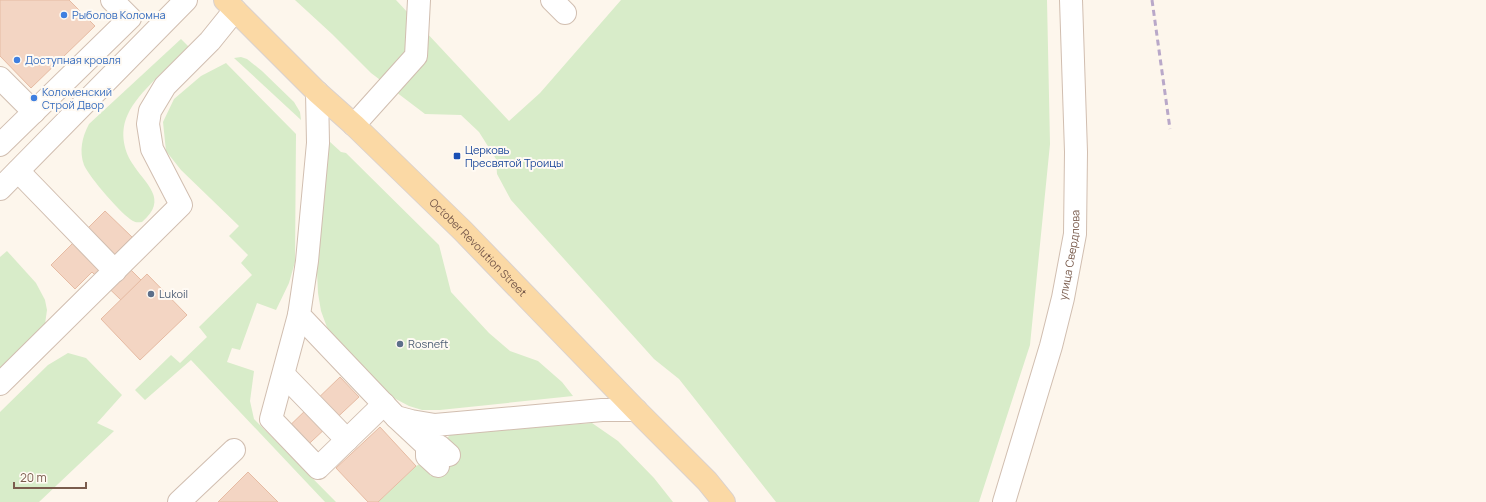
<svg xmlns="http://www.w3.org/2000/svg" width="1486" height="502" viewBox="0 0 1486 502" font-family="Manrope,sans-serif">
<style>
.green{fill:#d8ecc9}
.building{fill:#f3d5c3;stroke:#e6bba3}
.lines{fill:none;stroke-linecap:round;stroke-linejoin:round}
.minor-casing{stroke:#d1beb0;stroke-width:24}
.major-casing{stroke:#dad1cd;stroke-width:24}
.minor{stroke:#fff;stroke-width:22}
.major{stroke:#fbd9a5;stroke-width:22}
.rail{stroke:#b9a8c9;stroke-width:3;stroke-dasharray:6 4;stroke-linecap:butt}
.shop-dot{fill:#3f7fe0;stroke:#fffaf3;stroke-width:1.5}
.transit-dot{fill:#1a4fb4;stroke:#fffaf3;stroke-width:1.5}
.service-dot{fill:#5c6f8a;stroke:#fffaf3;stroke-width:1.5}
.labels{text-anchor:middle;stroke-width:4;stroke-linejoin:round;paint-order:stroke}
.shop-label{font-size:11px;fill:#366cbe;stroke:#fffaf3;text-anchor:start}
.transit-label{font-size:11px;fill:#164399;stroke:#fffaf3;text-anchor:start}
.street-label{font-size:11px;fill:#7a5c4d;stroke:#fffaf3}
.service-label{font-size:11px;fill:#4e5e75;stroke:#fffaf3;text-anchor:start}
</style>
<rect width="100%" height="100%" fill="#fdf6ec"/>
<g class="green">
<polygon points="295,0 396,0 509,121 540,93 621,0 1047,0 1050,144 1030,345 979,502 776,502 679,379 654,359 511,200 497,174 496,159 479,132 461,115 425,114 371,73 332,34"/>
<path d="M181 39 189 47C171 65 138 92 128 114 120 130 123 149 132 163 146 185 169 199 142 222 139 222 136 223 133 221 122 215 89 177 84 165 79 151 82 137 89 124Z"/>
<polygon points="241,57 247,59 262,71 294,102 300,112 301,120 234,58"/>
<polygon points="226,63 296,134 295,262 289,283 276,310 257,303 240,350 232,348 227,362 254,371 250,401 254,419 336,502 325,502 191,360 145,400 135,390 171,355 180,363 207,337 199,327 252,275 241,263 248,255 229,236 239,226 181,170 166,151 163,122 174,99 201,76"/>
<polygon points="329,141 341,152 346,153 439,245 451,292 489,333 510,351 538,361 562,382 573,396 440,410 422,410 409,406 392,397 328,330 321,311 318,293 317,272"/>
<polygon points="7,251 36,283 45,300 47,310 45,324 0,376 0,257"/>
<polygon points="68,353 86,358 122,395 97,423 114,431 39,502 0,502 0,412 48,365"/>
<polygon points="592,423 618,441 654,478 673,502 378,502 416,466 420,464 431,476 455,454 445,440 451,434"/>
</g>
<g class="building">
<polygon points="0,0 69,0 95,26 31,88 0,56"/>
<polygon points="105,211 132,237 115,254 141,280 121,300 92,272 75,289 51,265"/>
<polygon points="147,274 187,315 140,360 101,319"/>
<polygon points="340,377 359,397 297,455 279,436"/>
<polygon points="380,427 416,466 378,502 368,502 336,468"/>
<polygon points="248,472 278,502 218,502"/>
</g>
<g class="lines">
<g class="minor-casing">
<g id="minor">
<polyline points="552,0 565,13"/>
<polyline points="0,78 34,112"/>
<polyline points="317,92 318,143 307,261 299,315 396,417 411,421 435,425 602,410 636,410"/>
<polyline points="354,125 416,56 419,0"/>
<polyline points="0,145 130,18 112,0"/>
<polyline points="18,171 115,271"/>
<polyline points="0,189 186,0"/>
<polyline points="299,315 271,419 318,468 384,404"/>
<polyline points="284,375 347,440"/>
<polyline points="0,384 181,205 152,149 148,124 150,111 165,86 210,41 235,10"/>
<polyline points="397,418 427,446 439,446 449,455"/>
<polyline points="427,446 427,456 438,466"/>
<polyline points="179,502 234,450"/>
<path id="s1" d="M1004 502 1051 346 1063 298 1075 234 1076 152 1071 0"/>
</g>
</g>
<g class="major-casing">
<g id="major">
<path id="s2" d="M225 0 317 92 354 125 463 231 636 410 707 481 724 502"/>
</g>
</g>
<use href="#minor" class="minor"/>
<use href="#major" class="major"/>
<polyline class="rail" points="1152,0 1170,129"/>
</g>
<g class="shop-dot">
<circle cx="64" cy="15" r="4"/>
<circle cx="17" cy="60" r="4"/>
<circle cx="34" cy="98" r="4"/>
</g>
<rect class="transit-dot" x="453" y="152" width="8" height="8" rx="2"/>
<g class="service-dot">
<circle cx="151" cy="294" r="4"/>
<circle cx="400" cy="344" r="4"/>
</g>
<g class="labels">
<g class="shop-label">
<text x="72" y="19">Рыболов Коломна</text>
<text x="25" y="64">Доступная кровля</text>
<text x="42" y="96">Коломенский<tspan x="42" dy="13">Строй Двор</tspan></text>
</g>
<g class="transit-label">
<text x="465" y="154">Церковь<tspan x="465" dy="13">Пресвятой Троицы</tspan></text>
</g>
<g class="street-label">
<text dy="4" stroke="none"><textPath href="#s2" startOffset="354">October Revolution Street</textPath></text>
<text dy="4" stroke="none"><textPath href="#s1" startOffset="256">улица Свердлова</textPath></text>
</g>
<g class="service-label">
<text x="159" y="298">Lukoil</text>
<text x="408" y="348">Rosneft</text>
</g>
</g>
<path d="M14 482v6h72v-6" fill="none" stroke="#7a5c4d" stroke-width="2"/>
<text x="20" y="482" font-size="12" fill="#7a5c4d" stroke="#fffaf3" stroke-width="3" paint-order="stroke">20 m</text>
</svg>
